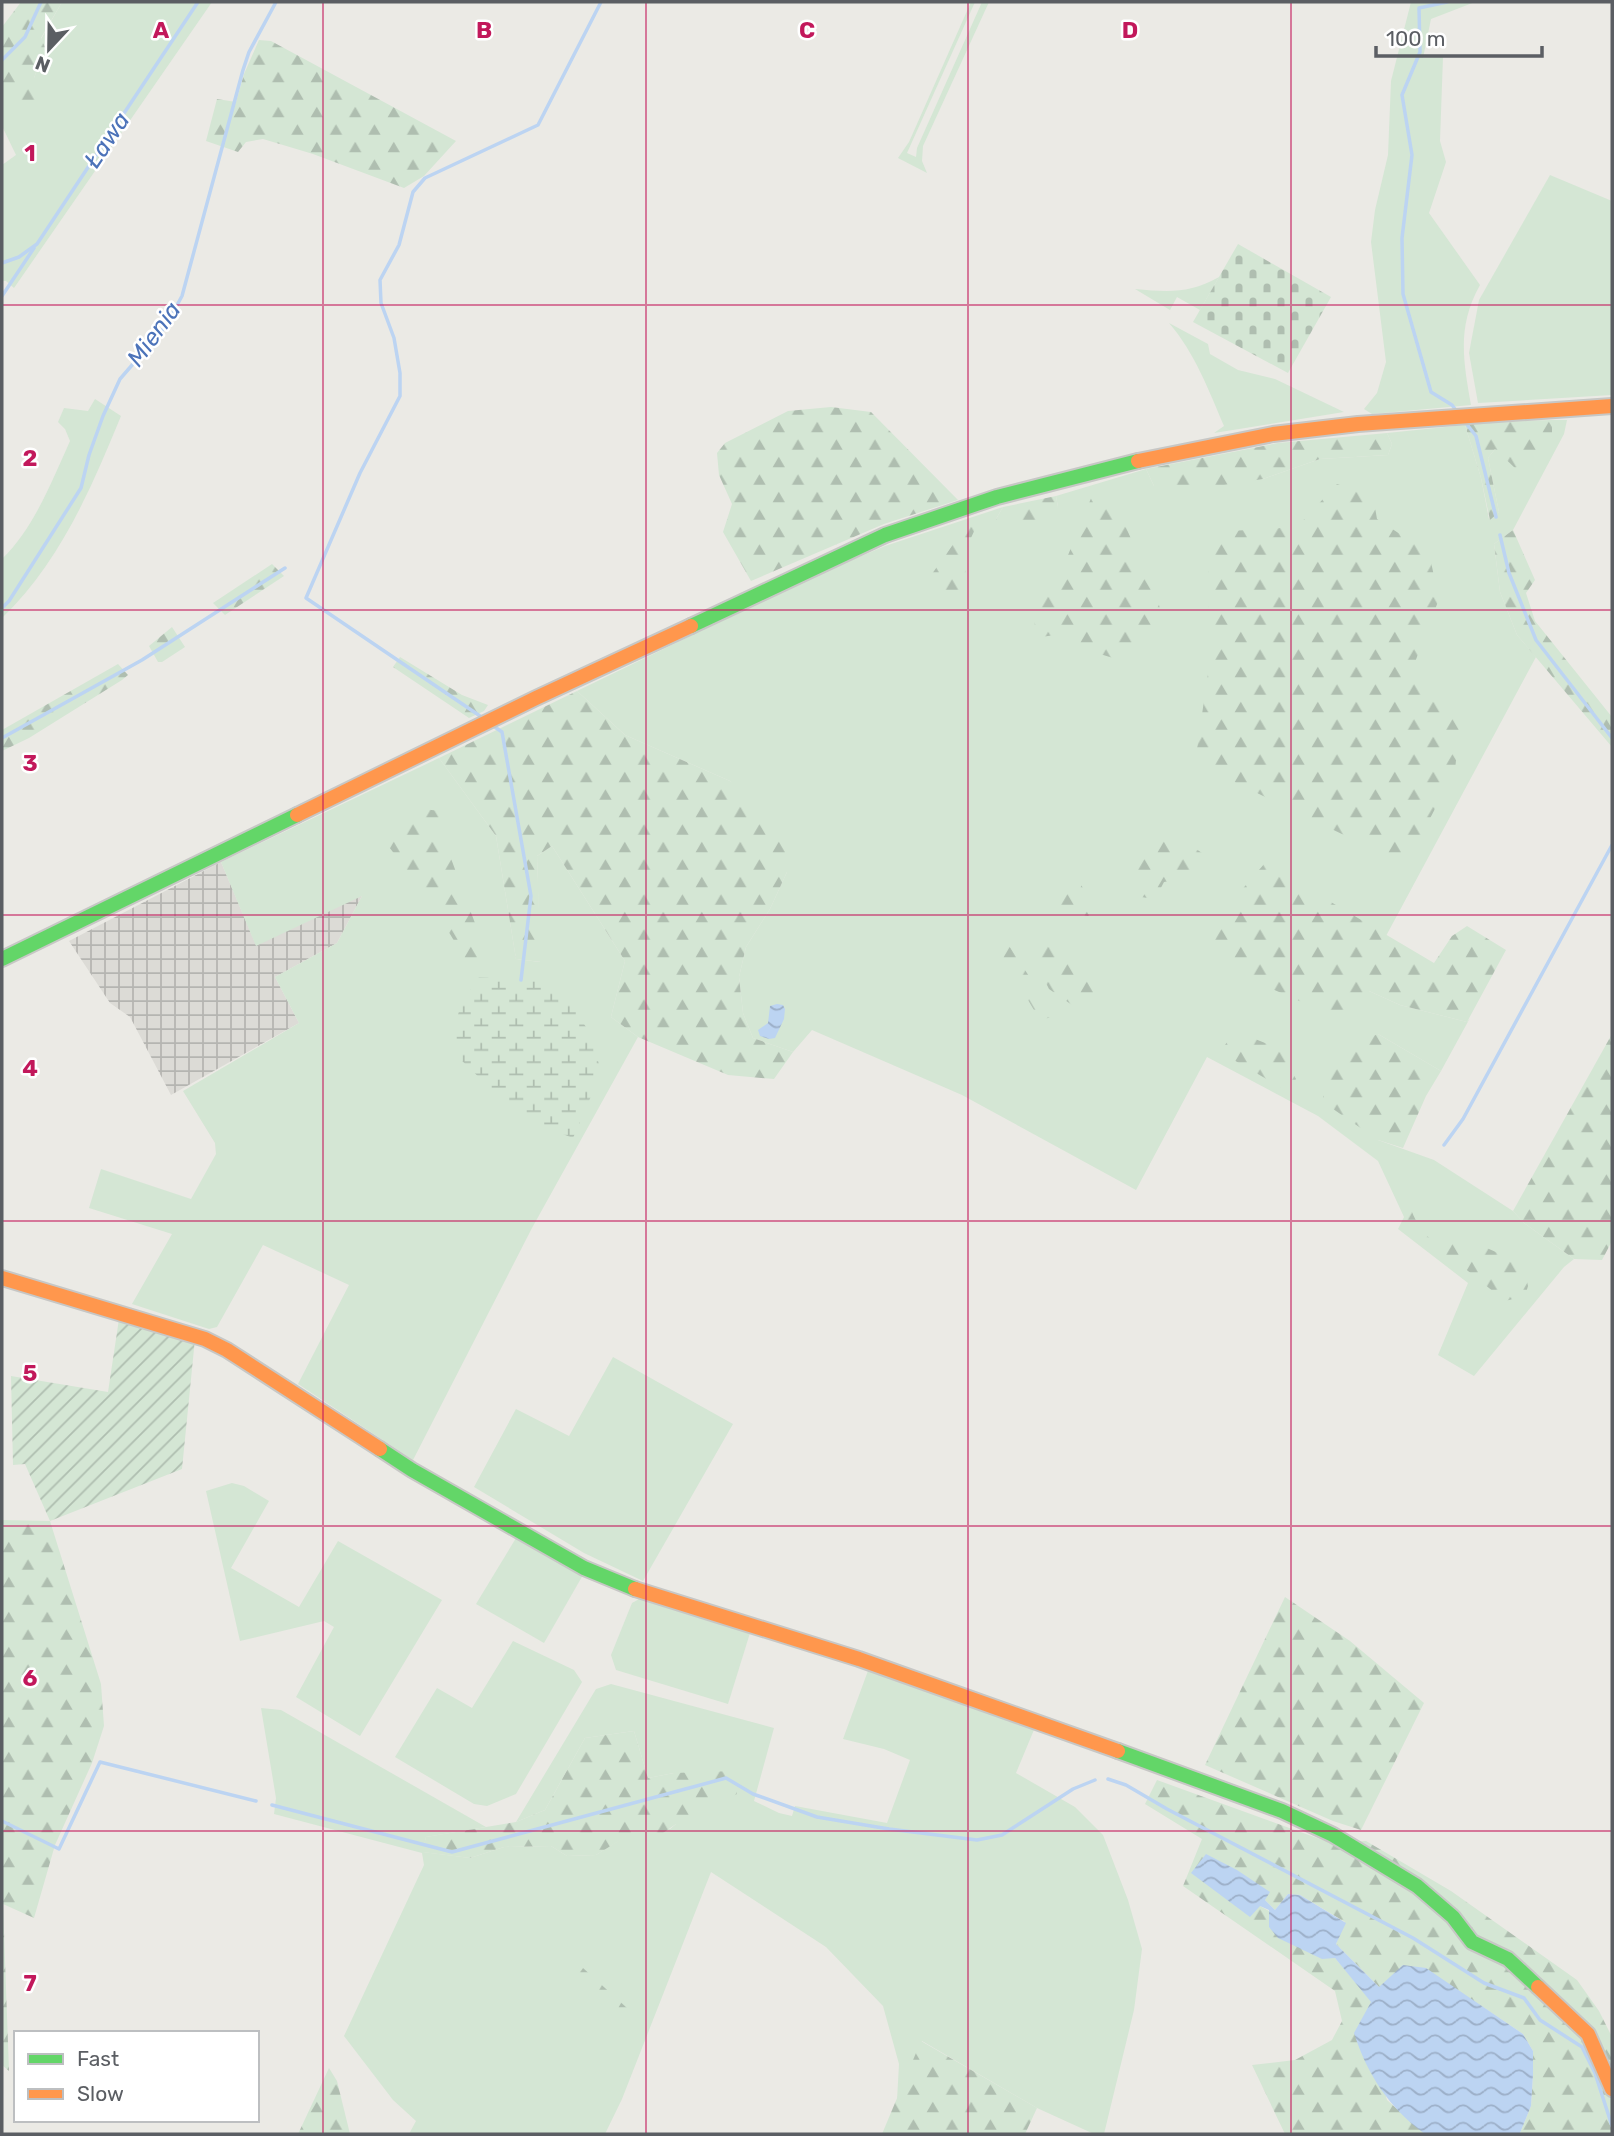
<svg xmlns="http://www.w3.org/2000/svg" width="1614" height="2136" viewBox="0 0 1614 2136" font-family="Rubik,sans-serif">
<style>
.industrial{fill:url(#industrial-grid)}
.grass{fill:#d4e6d4}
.forest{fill:url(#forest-firs)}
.wetland{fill:url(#wetland-marsh)}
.cemetery{fill:url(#cemetery-stones)}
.garden{fill:url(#garden-furrows)}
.water{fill:url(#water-waves)}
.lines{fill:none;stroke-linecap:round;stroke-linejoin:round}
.stream{stroke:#bcd4f2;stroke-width:3.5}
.fast-casing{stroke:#c7c7c5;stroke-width:18}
.slow-casing{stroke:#c7c7c5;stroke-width:18}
.fast{stroke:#63d668;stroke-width:14}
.slow{stroke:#ff974d;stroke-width:14}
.grid{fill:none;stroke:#c2185b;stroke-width:2;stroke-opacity:0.55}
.labels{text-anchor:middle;stroke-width:5;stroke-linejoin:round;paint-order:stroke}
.water-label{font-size:24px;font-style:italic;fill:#4c73b9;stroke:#fff}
.grid-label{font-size:23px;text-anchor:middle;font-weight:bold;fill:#c2185b;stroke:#fff;stroke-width:5;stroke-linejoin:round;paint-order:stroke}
</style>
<defs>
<pattern id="industrial-grid" width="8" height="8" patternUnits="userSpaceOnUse" patternTransform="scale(1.75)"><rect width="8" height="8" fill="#dcdbd6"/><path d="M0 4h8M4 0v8" fill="none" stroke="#b5b5b1"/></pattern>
<pattern id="forest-firs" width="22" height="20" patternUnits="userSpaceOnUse" patternTransform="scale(1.75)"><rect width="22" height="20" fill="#d4e6d4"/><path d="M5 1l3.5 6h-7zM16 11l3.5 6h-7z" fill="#afbeb0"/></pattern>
<pattern id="wetland-marsh" width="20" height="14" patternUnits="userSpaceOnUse" patternTransform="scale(1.75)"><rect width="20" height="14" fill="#d4e6d4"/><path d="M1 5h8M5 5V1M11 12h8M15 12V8" fill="none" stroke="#afbeb0"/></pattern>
<pattern id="cemetery-stones" width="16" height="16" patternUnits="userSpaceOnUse" patternTransform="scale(1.75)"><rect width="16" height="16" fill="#d4e6d4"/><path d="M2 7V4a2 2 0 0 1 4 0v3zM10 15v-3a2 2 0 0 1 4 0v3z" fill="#afbeb0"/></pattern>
<pattern id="garden-furrows" width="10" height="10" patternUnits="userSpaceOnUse" patternTransform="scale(1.75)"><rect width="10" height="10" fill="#d4e6d4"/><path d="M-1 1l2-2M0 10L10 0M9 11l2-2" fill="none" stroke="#afbeb0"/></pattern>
<pattern id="water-waves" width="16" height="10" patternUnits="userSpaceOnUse" patternTransform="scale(1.75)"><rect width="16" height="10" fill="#bcd4f2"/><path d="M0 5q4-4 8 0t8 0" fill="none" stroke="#9cafc8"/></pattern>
</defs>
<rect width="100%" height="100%" fill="#ebeae5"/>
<polygon class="industrial" points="221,862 256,945 363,894 337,943 275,977 299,1023 171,1095 130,1017 110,1003 69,941"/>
<g class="grass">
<polygon points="62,2 212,2 14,288 6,281 2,281 2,165 16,155 2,126 2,97 9,98 34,78 45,47 41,39"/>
<polygon points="971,2 975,2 907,153 916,157 917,148 982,2 989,2 923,146 922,161 927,173 898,158 909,142"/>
<path d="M1411 2H1475L1431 19 1423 58 1443 57 1440 141 1446 162 1429 213 1480 285C1457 326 1463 360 1471 405L1372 414 1364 409 1377 393 1386 362 1371 242 1375 210 1388 155 1391 81Z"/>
<polygon points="1550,175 1612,201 1612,395 1478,403 1469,353 1479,300"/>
<path d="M1219 277 1200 310 1177 297 1170 310 1135 289C1168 292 1189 294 1219 277Z"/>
<path d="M1169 323 1208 344 1210 354 1238 370 1275 379 1344 412 1214 433 1224 426C1209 391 1195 353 1169 323Z"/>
<path d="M95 399 121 416C91 489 60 562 2 618V559C34 528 52 481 70 441L65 429 58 422 64 408 88 411Z"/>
<polygon points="1552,420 1567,420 1564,434 1513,530 1494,544 1500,592 1517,635 1536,657 1386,936 1330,903 1369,991 1400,1005 1467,1022 1470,1018 1441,1071 1378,1034 1378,1140 1434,1160 1513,1211 1524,1223 1574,1259 1564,1267 1474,1376 1438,1355 1468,1283 1398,1229 1404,1217 1378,1161 1318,1116 1207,1057 1136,1190 962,1095 812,1030 793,1052 753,1038 743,1013 739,977 746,947 770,909 787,872 730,781 625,735 577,691 812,577 885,546 1003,507 996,519 1058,507 1056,496 1146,469 1154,486 1263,479 1320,459 1388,455 1392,444 1387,433 1465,425 1481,478 1489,519 1499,512 1488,458 1495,449 1552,437"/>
<polygon points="439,758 496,836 516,959 540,962 537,856 552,846 625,961 611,1017 638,1037 532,1228 413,1460 298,1384 349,1285 263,1245 217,1327 209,1329 132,1304 172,1234 89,1208 101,1169 191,1199 216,1154 215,1143 183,1091 299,1023 275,977 337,943 362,896 256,946 221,862"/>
<polygon points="613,1357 733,1424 643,1581 584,1553 474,1487 516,1409 569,1436"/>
<polygon points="232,1483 244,1486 269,1501 231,1568 299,1607 338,1541 442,1600 360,1736 296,1697 334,1627 324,1621 240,1641 206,1491"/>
<polygon points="516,1538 583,1575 544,1643 476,1604"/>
<polygon points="641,1598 750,1633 728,1704 616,1670 611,1655 632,1603"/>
<polygon points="513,1641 574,1670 582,1682 516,1794 487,1806 474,1804 395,1757 437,1688 472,1708"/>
<polygon points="869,1668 1036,1725 1016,1773 1075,1807 1103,1835 1128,1900 1142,1949 1134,2010 1104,2134 1094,2134 1037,2108 922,2041 897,2100 899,2064 883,2006 826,1947 711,1872 622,2099 605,2134 409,2134 416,2121 393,2100 344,2036 424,1865 422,1853 274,1814 276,1798 261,1708 281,1710 486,1827 426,1837 423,1852 470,1858 504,1847 551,1846 567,1856 596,1855 643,1825 670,1829 676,1824 674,1773 648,1778 634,1731 585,1738 545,1810 516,1822 596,1689 611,1684 774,1728 754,1801 779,1813 792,1816 795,1806 887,1823 910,1760 884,1749 843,1739"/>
</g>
<g class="forest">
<polygon points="21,2 62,2 41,38 45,47 34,78 43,101 34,109 2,97 2,27"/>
<polygon points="259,40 271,41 456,141 424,176 404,188 313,154 263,139 246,142 238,152 206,141 217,99 236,102 244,74"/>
<polygon points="831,407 871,412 958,500 884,524 751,581 723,532 732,504 719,475 717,453 725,443 788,411"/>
<polygon points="1552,420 1552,437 1534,463 1515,468 1495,449 1488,458 1499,512 1490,520 1481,478 1465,425 1478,422"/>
<polygon points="1387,433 1392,444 1388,455 1320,459 1263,479 1224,485 1184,489 1154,486 1146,469 1278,443"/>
<polygon points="1337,484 1373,496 1377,519 1429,553 1439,599 1412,670 1461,711 1455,770 1406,865 1195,763 1210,659 1208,576 1214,532 1297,527"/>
<polygon points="1096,486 1102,486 1115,501 1159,605 1165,628 1135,652 1113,658 1100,654 1061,634 1035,638 1034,592 1060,575"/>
<polygon points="1056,496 1058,507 1044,519 1004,527 996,519 1003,507"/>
<polygon points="967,525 976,527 965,551 966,603 960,616 935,591 929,578"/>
<polygon points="1513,530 1535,580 1526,593 1535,621 1612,717 1612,747 1517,635 1500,592 1494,544"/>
<polygon points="272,564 284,576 225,615 213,603"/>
<polygon points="172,627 185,647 162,662 158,662 149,646"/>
<polygon points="400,657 462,695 488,705 484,711 469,718 393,667"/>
<polygon points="118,664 128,675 122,680 29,738 2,751 2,730"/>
<polygon points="577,691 625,735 730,781 786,842 787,872 770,909 746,947 739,977 743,1013 753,1038 793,1052 774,1079 728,1075 638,1037 611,1017 625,961 552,846 537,856 541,962 516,959 496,836 439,758"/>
<polygon points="414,808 449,812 443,837 482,942 483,955 467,962 425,893 389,847"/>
<polygon points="1165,828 1202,853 1210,869 1187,878 1164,882 1155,899 1141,897 1132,879 1151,835"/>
<polygon points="1265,863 1434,963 1452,936 1467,926 1506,950 1467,1022 1400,1005 1369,991 1338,1018 1252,980 1211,950 1226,908"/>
<polygon points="1071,870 1097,909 1088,916 1062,911 1052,905 1068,871"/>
<polygon points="1040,942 1073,959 1108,981 1085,1014 1049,989 1028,947"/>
<polygon points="1008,944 1053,1013 1052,1017 1040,1020 1000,953"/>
<polygon points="1235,1031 1280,1049 1296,1079 1287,1091 1220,1052"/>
<polygon points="1378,1034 1441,1071 1426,1096 1403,1148 1378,1140 1323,1102 1324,1073 1338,1049"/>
<polygon points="1612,1034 1612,1241 1602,1260 1574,1259 1524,1223 1513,1211"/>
<path d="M1406 1211 1412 1212C1419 1229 1431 1245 1450 1248L1452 1240 1480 1245 1523 1264 1528 1286 1525 1296 1505 1301 1452 1258 1445 1260 1403 1227Z"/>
<polygon points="2,1520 50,1521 101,1684 104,1726 92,1763 55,1845 34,1918 3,1904 9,2071 2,2065"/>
<polygon points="1285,1597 1350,1641 1424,1703 1361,1830 1333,1821 1205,1765"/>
<polygon points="634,1731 648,1778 674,1773 734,1771 737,1794 676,1824 657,1837 643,1826 596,1855 567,1856 551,1846 504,1847 470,1858 422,1852 426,1837 516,1822 545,1810 585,1738"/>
<polygon points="1157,1780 1331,1843 1366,1841 1451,1891 1577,1980 1599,2011 1612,2037 1612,2134 1511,2134 1520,2133 1531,2106 1533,2075 1533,2051 1523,2034 1480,2005 1379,1987 1336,1944 1345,1922 1300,1895 1288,1894 1275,1910 1265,1900 1269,1891 1260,1906 1269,1911 1269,1927 1335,1958 1372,2002 1364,2017 1387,2100 1425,2134 1285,2134 1252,2065 1295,2060 1332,2040 1342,2021 1335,1991 1183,1886 1202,1839 1145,1804"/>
<polygon points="583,1968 627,2008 623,2015 604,2013 572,1981"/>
<polygon points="921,2041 1037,2108 1025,2134 882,2134"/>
<polygon points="329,2068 337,2081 350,2134 298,2134"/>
</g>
<polygon class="wetland" points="479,977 534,980 552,987 570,1003 592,1036 601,1073 573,1138 521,1118 458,1057 451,1037 461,1005"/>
<polygon class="cemetery" points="1238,244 1331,297 1288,373 1193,322"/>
<polygon class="garden" points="119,1319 195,1339 182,1469 50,1521 25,1464 13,1465 11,1376 108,1392"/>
<g class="water">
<polygon points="777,1004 783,1005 785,1009 784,1019 775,1038 769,1039 760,1036 758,1030 768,1023 770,1006"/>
<path d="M1206 1854 1237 1870 1270 1892 1265 1900 1275 1910 1288 1894 1300 1895 1346 1923 1336 1944 1379 1987 1403 1965 1426 1968 1523 2034 1533 2051V2075L1531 2106 1520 2133 1425 2134C1389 2108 1367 2074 1354 2033L1371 2002 1335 1958 1322 1959 1278 1938 1269 1927V1910L1260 1906 1250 1917 1191 1873Z"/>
</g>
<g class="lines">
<g class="stream">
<polyline points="1447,2 1419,8 1420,52 1402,95 1412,155 1402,238 1403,294 1431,392 1452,405 1458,413"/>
<polyline points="2,60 25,37 41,2"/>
<polyline points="2,263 19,257 37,244 198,2"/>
<polyline points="2,296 34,248"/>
<polyline points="1465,422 1476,436 1496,517"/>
<polyline points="1500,535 1509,573 1536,640 1612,738"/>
<polyline points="2,608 9,601 81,488 89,455 103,416 120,379 165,327 182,296 243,70 249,52 276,2"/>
<polyline points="483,718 306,598 360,473 400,396 400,373 394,338 381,303 380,280 399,245 413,192 425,178 538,125 601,2"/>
<polyline points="492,725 502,732 531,896 521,980"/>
<polyline points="2,738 142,660 285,568"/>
<polyline points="1444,1145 1463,1119 1612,845"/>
<polyline points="1108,1779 1126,1785 1167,1809 1413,1938 1484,1983 1524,1998 1540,2020 1582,2047 1595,2073 1612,2126"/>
<polyline points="272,1805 452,1852 726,1778 753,1794 817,1817 889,1829 977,1840 1002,1835 1073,1789 1095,1780"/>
<polyline points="2,1821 59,1849 100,1762 256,1801"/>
</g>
<g class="fast-casing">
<g id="fast">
<polyline points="691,626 885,535 997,497 1138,461"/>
<polyline points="2,959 297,815"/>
<polyline points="380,1449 412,1470 584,1568 635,1589"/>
<polyline points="1118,1751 1282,1811 1333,1835 1417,1886 1453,1917 1472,1942 1508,1959 1538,1987"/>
</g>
</g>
<g class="slow-casing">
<g id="slow">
<polyline points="1138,461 1273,434 1358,424 1612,406"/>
<polyline points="297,815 536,698 691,626"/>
<polyline points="2,1278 205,1339 227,1350 380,1449"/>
<polyline points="635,1589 859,1659 1118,1751"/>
<polyline points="1538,1987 1588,2034 1612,2089"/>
</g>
</g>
<use href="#fast" class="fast"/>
<use href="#slow" class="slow"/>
</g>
<path class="grid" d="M323 2V2134M646 2V2134M968 2V2134M1291 2V2134M2 305H1612M2 610H1612M2 915H1612M2 1221H1612M2 1526H1612M2 1831H1612"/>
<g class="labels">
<g class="water-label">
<text transform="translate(107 140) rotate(-56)" y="8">Ława</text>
<text transform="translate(154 334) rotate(-54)" y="8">Mienia</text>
</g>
</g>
<g class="grid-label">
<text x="161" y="38">A</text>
<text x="484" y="38">B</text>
<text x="807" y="38">C</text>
<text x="1130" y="38">D</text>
<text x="30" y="161">1</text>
<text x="30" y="466">2</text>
<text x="30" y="771">3</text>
<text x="30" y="1076">4</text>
<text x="30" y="1381">5</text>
<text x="30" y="1686">6</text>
<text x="30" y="1991">7</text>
</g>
<rect width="1614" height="2136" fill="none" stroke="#5b5e63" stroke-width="7"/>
<rect x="14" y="2031" width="245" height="91" fill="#ffffff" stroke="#bdbfc1" stroke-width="2"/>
<rect x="28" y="2054" width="35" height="10" fill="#63d668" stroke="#bdbfc1" stroke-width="2"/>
<text x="77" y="2066" font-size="21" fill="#5b5e63">Fast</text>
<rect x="28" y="2089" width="35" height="10" fill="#ff974d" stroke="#bdbfc1" stroke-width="2"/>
<text x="77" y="2101" font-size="21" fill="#5b5e63">Slow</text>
<g transform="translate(49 49) rotate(202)" stroke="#ffffff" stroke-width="5" paint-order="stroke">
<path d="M0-5L12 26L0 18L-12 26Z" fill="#5b5e63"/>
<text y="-10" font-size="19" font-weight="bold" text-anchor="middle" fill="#5b5e63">N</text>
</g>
<path d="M1376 46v10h166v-10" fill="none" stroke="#5b5e63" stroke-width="3.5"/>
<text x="1386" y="46" font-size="21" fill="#5b5e63" stroke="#ffffff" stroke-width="5" paint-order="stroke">100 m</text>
</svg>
